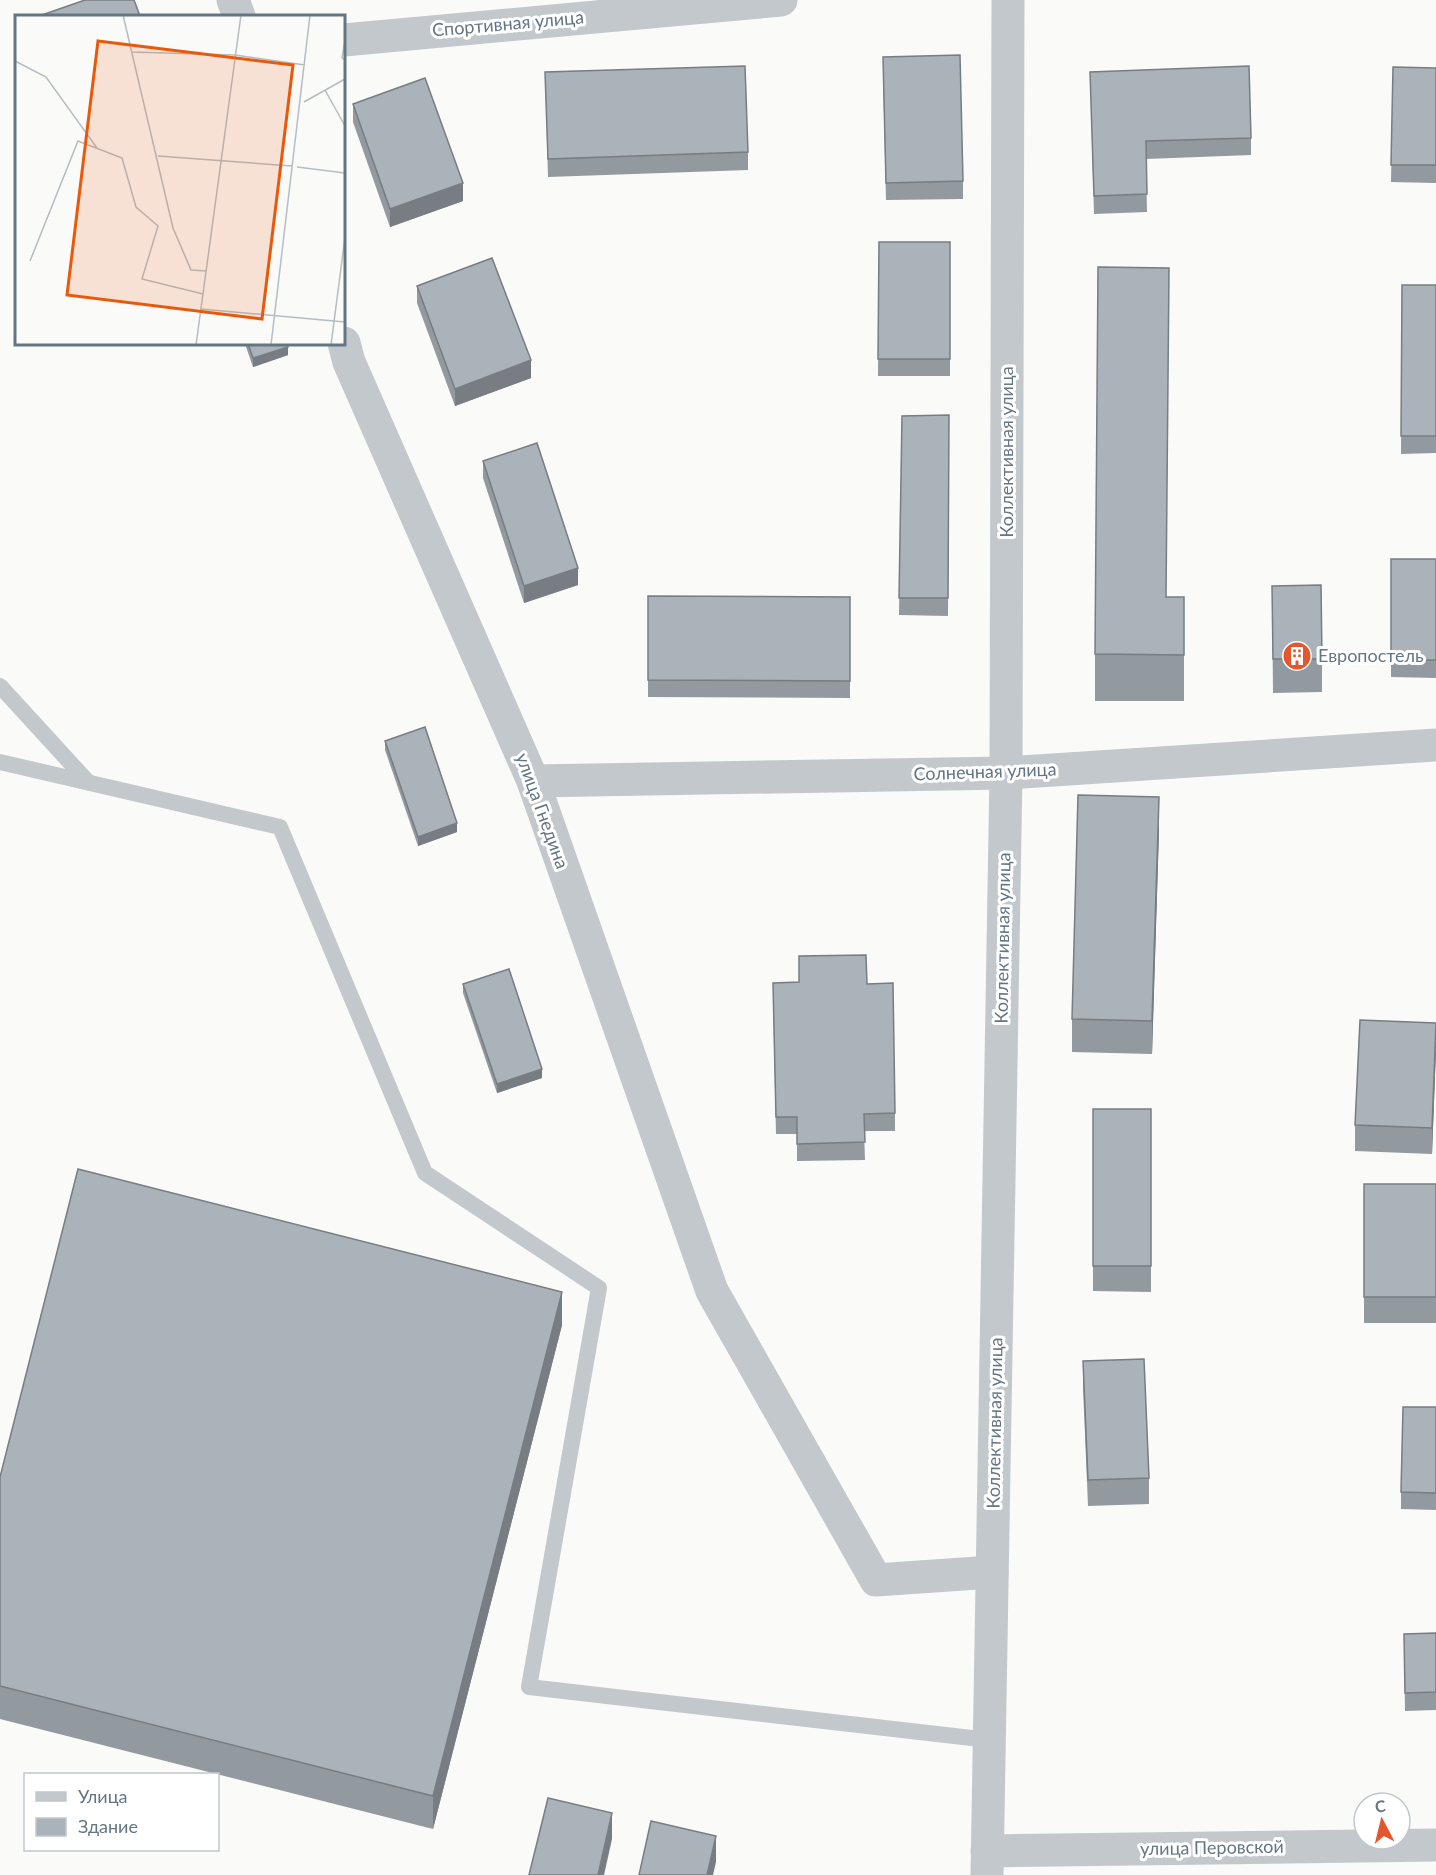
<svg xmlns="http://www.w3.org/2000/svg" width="1436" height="1875" viewBox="0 0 1436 1875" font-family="Lato,sans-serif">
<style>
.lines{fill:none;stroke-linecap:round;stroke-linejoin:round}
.lane{stroke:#c3c8cc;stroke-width:16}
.street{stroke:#c3c8cc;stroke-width:33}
.wall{fill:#929a9f}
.shaded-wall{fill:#777d82}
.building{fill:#aab3b9;stroke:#777d82;stroke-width:1.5}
.labels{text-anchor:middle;stroke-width:6;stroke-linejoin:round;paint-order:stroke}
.street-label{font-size:18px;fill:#657683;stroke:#fff}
.poi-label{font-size:18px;fill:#657683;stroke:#fff;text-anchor:start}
.inset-road{fill:none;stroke:#b5bdc2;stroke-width:1.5}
.view{fill:#e8590c;fill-opacity:0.15;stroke:#e8590c;stroke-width:3}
.inset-edge{fill:none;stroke:#657683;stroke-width:3}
</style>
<rect width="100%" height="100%" fill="#fafaf8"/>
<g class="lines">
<g class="lane">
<polyline points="0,686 88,782"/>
<polyline points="0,762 280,827 425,1173 599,1288 529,1687 989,1740"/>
</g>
<g class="street">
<polyline points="233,0 239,16"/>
<polyline points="344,40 781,0"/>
<polyline points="344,343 349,362 533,781 712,1291 876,1580 992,1572"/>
<polyline points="533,781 1006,773 1436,745"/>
<polyline points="987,1851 1436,1845"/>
<polyline points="987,1875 1006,773 1008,0"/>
</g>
</g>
<g class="wall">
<polygon points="1393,67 1436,68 1436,183 1391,182"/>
<polygon points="545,72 748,152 748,170 548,177"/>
<polygon points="1090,72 1251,138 1251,155 1146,159 1147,212 1094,214"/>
<polygon points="883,74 963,181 963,199 886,200"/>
<polygon points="353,104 463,201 390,227 353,122"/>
<polygon points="879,242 950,242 950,376 878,376"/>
<polygon points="1402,285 1436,285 1436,453 1401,454"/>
<polygon points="417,286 531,378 455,406 417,303"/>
<polygon points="245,344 287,344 288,355 253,367"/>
<polygon points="949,415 948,616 899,615 902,416"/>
<polygon points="483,461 578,585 524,603 483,478"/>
<polygon points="1391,559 1436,559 1436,678 1391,677"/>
<polygon points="1272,586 1322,659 1322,692 1273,693"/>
<polygon points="648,596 850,597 850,698 648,697"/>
<polygon points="1184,597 1184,701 1095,701 1095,654"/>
<polygon points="385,741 457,832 418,846 385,750"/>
<polygon points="1159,830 1152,1054 1072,1052 1072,1019"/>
<polygon points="463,984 542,1078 497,1093 463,993"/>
<polygon points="867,984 895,1113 895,1131 864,1131 865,1160 797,1161 797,1134 776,1134 773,1000"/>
<polygon points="1436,1049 1432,1154 1355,1151 1355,1125"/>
<polygon points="1093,1109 1151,1109 1151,1292 1093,1291"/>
<rect x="1364" y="1184" width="72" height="139"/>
<polygon points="562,1325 433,1829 0,1719 0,1477"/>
<polygon points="1083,1361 1149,1478 1149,1504 1088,1506 1083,1387"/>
<polygon points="1436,1407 1436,1510 1401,1509 1401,1492"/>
<polygon points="1436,1633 1436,1710 1405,1711 1404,1634"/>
</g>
<g class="shaded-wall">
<polygon points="463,183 463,201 390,227 390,209"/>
<polygon points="288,347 288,355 253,367 253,358"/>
<polygon points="531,360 531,378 455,406 455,389"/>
<polygon points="578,568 578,585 524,603 524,586"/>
<polygon points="1159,797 1159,830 1152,1054 1152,1021"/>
<polygon points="457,823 457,832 418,846 418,837"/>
<polygon points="1436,1023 1436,1049 1432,1154 1432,1128"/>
<polygon points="542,1069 542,1078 497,1093 497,1084"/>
<polygon points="562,1292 562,1325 433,1829 433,1796"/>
<polygon points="612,1813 612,1839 604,1875 598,1875"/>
<polygon points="716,1836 716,1862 713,1875 707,1875"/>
</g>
<g class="building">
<polygon points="85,0 134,0 140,16 39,16"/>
<polygon points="960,55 963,181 886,183 883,57"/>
<polygon points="745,66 748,152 548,159 545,72"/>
<polygon points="1249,66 1251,138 1146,141 1147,194 1094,196 1090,72"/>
<polygon points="1393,67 1436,68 1436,165 1391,165"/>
<polygon points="425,78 463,183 390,209 353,104"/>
<polygon points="879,242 950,242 950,359 878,359"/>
<polygon points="492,258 531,360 455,389 417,286"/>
<polygon points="1098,267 1169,268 1166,597 1184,597 1184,655 1095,654"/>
<polygon points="1402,285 1436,285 1436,436 1401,436"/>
<polygon points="248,344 287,344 288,347 253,358"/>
<polygon points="949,415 948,598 899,598 902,416"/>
<polygon points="537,443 578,568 524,586 483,461"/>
<rect x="1391" y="559" width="45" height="101"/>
<polygon points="1321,585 1322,659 1273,659 1272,586"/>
<polygon points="648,596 850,597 850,681 648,680"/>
<polygon points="425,727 457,823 418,837 385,741"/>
<polygon points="1078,795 1159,797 1152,1021 1072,1019"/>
<polygon points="866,955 867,984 893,983 895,1113 864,1114 865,1142 797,1144 797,1117 776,1117 773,983 799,982 799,956"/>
<polygon points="509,969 542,1069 497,1084 463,984"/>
<polygon points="1360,1020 1436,1023 1432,1128 1355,1125"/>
<rect x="1093" y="1109" width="58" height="157"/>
<polygon points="78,1169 562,1292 433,1796 0,1686 0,1477"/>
<rect x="1364" y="1184" width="72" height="113"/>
<polygon points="1144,1359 1149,1478 1088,1480 1083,1361"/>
<polygon points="1403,1407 1436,1407 1436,1493 1401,1492"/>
<polygon points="1436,1633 1436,1692 1405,1693 1404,1634"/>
<polygon points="548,1798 612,1813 598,1875 529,1875"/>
<polygon points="651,1821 716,1836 707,1875 639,1875"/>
</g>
<defs>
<g id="building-disc" transform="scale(1.5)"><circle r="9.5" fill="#e4572e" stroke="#fff"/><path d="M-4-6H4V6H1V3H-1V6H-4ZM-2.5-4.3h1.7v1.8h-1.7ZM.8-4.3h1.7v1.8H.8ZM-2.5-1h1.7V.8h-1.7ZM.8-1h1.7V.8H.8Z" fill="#fff"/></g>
</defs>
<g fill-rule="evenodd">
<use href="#building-disc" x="1297" y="656"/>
</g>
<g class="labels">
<g class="street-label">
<text transform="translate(508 24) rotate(-5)" y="6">Спортивная улица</text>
<text transform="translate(1007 452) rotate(-90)" y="6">Коллективная улица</text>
<text transform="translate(985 772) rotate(-2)" y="6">Солнечная улица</text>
<text transform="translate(542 811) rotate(70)" y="6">улица Гнедина</text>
<text transform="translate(1003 938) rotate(-89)" y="6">Коллективная улица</text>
<text transform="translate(995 1423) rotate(-89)" y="6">Коллективная улица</text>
<text transform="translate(1212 1848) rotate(-1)" y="6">улица Перовской</text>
</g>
<g class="poi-label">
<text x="1318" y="662">Европостель</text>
</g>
</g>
<g transform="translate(15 15)">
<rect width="330" height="330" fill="#fafaf8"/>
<path class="inset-road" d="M108 0 158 213 176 255 192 256M330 26 327 43 330 45M116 37 220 40 290 50M0 46 31 62 82 133M310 75 330 111M289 87 330 64M143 141 277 151M282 152 330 158M15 246 63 126 107 143 121 192 143 211 127 264 188 279M186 294 330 307M181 330 226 0M256 330 295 0M316 330 330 222"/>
<path class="view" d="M83 26 278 50 247 304 52 280Z"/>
<rect width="330" height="330" class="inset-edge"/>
</g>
<rect x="24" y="1773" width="195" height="78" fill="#ffffff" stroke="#c1c8cd" stroke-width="1.5"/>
<rect x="36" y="1792" width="30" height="9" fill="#c3c8cc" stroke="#c1c8cd" stroke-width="1.5"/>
<text x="78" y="1803" font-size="18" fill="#657683">Улица</text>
<rect x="36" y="1818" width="30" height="18" fill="#aab3b9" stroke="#c1c8cd" stroke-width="1.5"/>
<text x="78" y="1833" font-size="18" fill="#657683">Здание</text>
<g transform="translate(1382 1821) rotate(353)"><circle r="28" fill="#ffffff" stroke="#c1c8cd" stroke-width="1.5"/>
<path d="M0-4.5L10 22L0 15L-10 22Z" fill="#e4572e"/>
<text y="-9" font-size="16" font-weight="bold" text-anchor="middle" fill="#657683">С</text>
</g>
</svg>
